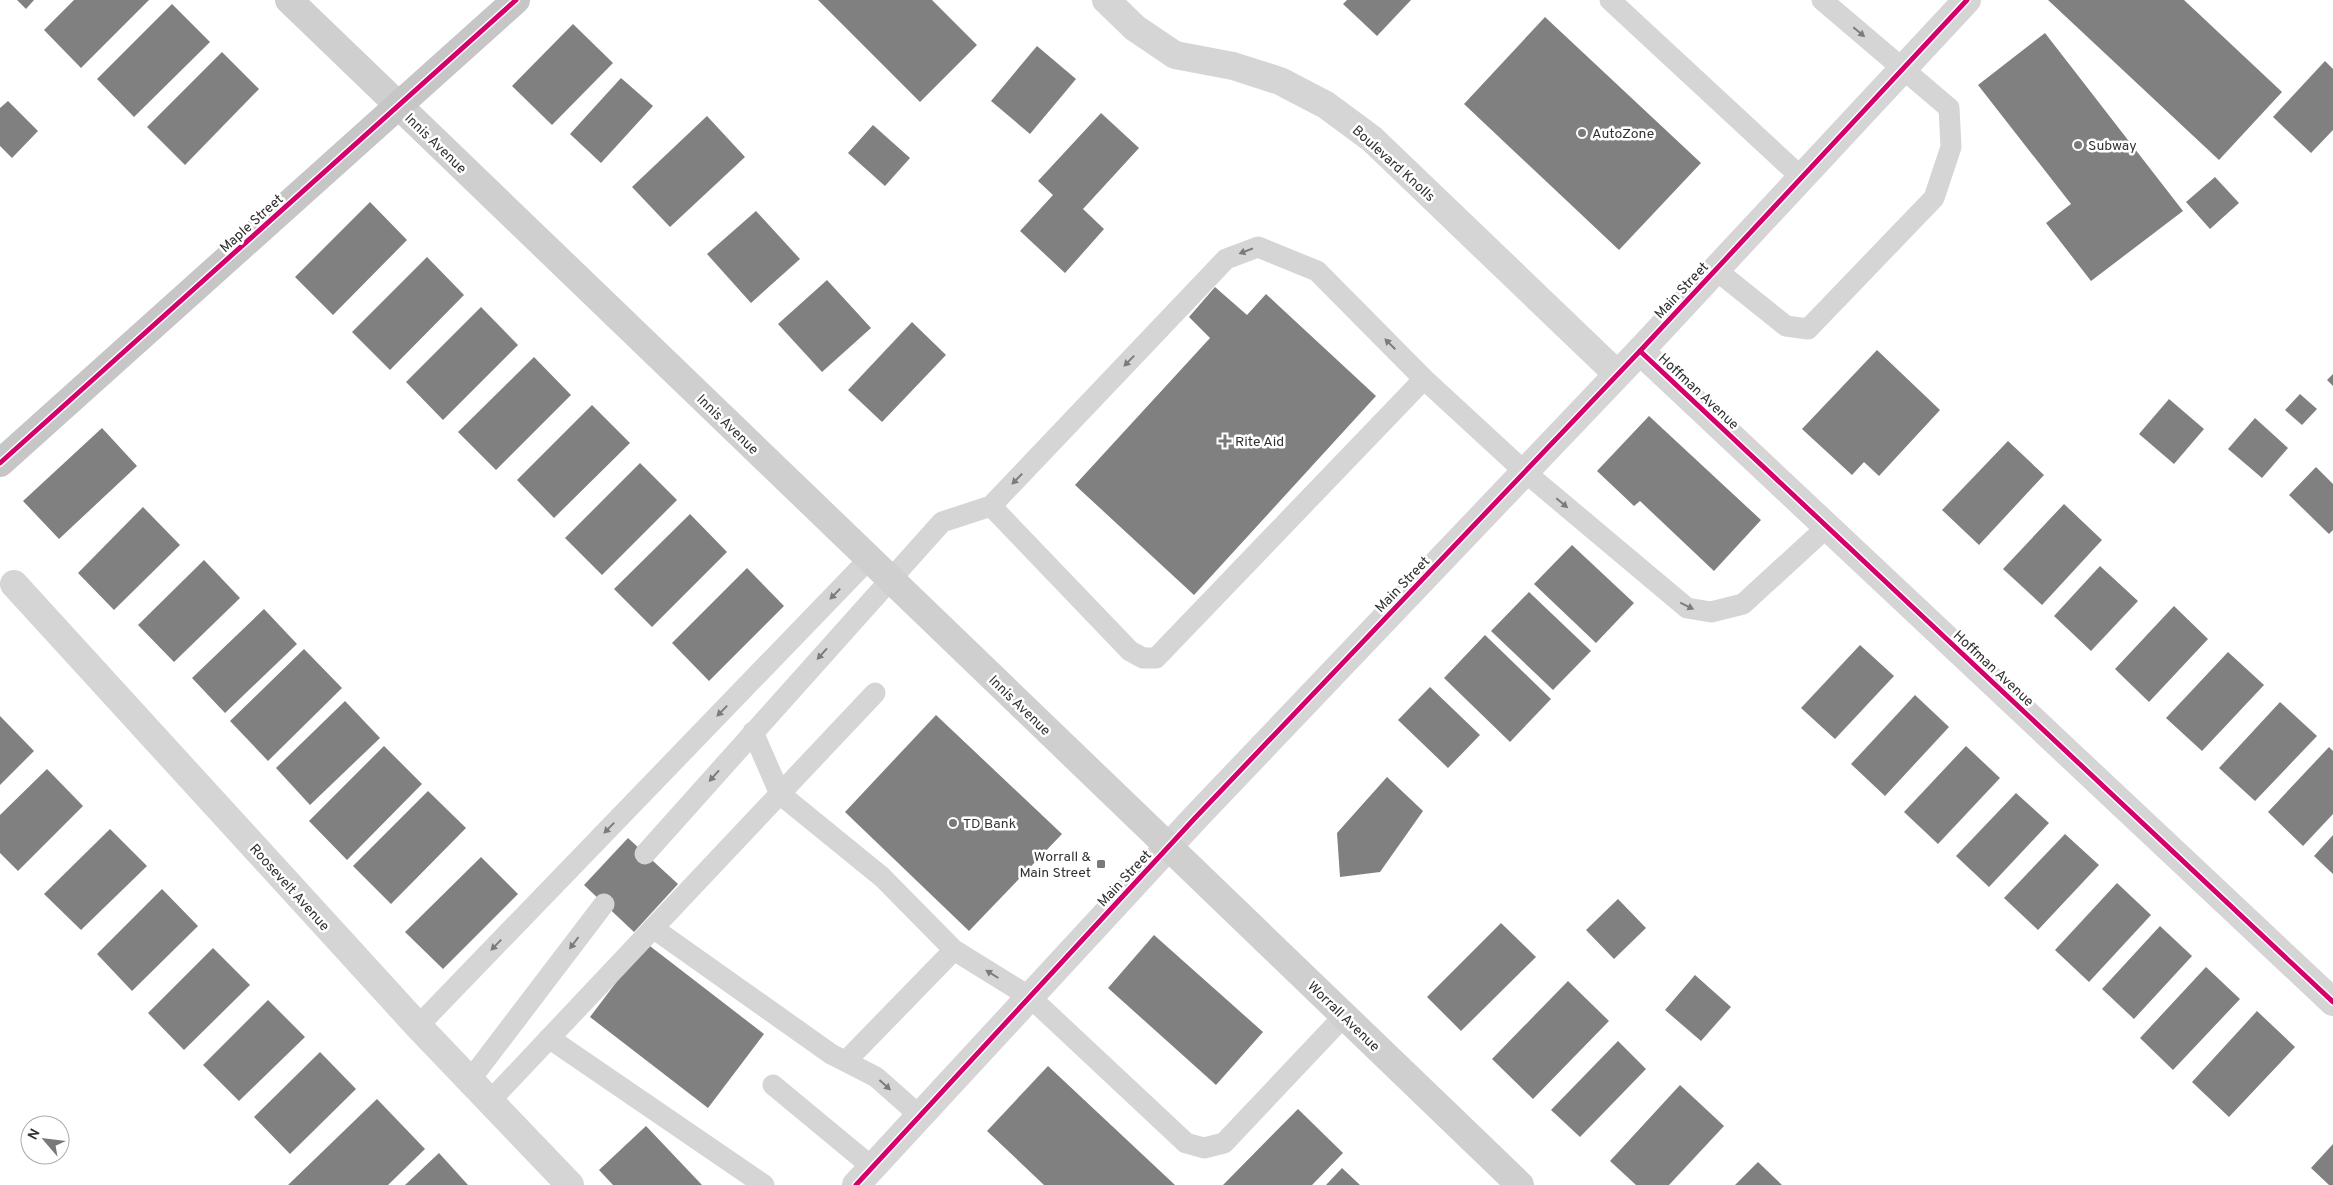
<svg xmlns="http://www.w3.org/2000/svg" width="2333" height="1185" viewBox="0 0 2333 1185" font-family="Overpass,sans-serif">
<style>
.building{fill:#808080}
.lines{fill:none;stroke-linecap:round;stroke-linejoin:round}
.service{stroke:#d5d5d5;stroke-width:21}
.minor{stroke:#d5d5d5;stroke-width:28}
.tertiary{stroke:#d5d5d5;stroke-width:28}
.secondary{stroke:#cfcfcf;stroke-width:28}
.trunk{stroke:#c6c6c6;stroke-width:28}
.cycleway-casing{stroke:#fff;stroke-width:8}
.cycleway{stroke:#d6006c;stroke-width:5}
.oneway{fill:#7b7b7b}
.poi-dot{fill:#797979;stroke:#fff;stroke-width:2}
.labels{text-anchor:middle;stroke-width:5;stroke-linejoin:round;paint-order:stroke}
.poi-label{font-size:14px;fill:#313131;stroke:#fff;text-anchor:start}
.street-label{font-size:14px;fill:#313131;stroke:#fff}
</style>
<rect width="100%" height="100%" fill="#fff"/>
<g class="building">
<polygon points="17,0 34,0 26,9"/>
<polygon points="74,0 149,0 81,68 44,30"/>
<polygon points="818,0 932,0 977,45 920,102"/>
<polygon points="1347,0 1411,0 1377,36 1343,4"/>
<polygon points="2048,0 2184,0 2282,92 2219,160"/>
<polygon points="172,4 210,42 134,117 97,79"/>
<polygon points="1545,17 1701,163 1619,250 1464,104"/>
<polygon points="573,24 613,63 552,125 512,86"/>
<polygon points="2045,33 2183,211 2091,281 2046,223 2071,204 1978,85"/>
<polygon points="1037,46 1076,79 1030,134 991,101"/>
<polygon points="222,52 259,89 185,165 147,127"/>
<polygon points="2325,61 2333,69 2333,130 2311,153 2273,117"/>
<polygon points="621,78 653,106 601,163 570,134"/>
<polygon points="8,101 38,131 12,158 0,146 0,108"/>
<polygon points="1101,113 1139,148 1083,209 1104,229 1065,273 1020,231 1053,195 1038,181"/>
<polygon points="707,116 745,157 670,227 632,187"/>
<polygon points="873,125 910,158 885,186 848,153"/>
<polygon points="2215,177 2239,203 2210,229 2186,202"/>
<polygon points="370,202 407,240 333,315 295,277"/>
<polygon points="756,211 800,259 751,303 707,254"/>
<polygon points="427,257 464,295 390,370 352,332"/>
<polygon points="827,280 871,328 822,372 778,324"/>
<polygon points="1215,287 1247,315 1266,294 1376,396 1194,595 1075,485 1210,338 1189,317"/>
<polygon points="481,307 518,345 443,420 406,382"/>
<polygon points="912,322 946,355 882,422 848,390"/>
<polygon points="1877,350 1940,410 1879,476 1864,462 1852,475 1802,429"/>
<polygon points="534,357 571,395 496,470 458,432"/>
<polygon points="2333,374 2333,386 2327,380"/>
<polygon points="2300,394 2317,409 2302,425 2285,410"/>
<polygon points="2169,399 2204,429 2174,464 2139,434"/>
<polygon points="592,405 630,443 554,518 517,480"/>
<polygon points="1649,416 1761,520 1714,571 1640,501 1634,506 1597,471"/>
<polygon points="2255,418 2288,448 2262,478 2228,449"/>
<polygon points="102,428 137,466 59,539 23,501"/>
<polygon points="2008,441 2044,475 1979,545 1942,510"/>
<polygon points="640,463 677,500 602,575 565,538"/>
<polygon points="2316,467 2333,484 2333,530 2329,534 2289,495"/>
<polygon points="2064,504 2102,540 2042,605 2003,569"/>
<polygon points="143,507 180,545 114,610 78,573"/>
<polygon points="690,514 727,552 652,627 614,589"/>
<polygon points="1572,545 1634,603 1596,643 1534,584"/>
<polygon points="204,560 240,598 174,662 138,625"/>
<polygon points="2100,566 2138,601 2091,651 2054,616"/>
<polygon points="747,568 784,606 709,681 672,643"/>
<polygon points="1529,592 1591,651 1553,690 1491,631"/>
<polygon points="2174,606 2208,639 2149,702 2115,669"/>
<polygon points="264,609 297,644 225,713 192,678"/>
<polygon points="1485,635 1551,699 1510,742 1444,678"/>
<polygon points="1860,645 1894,676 1835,739 1801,708"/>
<polygon points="304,649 342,688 268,761 230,721"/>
<polygon points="2228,652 2264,685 2202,751 2166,718"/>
<polygon points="1430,687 1480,735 1448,768 1398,720"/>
<polygon points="1915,695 1949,727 1885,796 1851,764"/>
<polygon points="345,701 380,738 310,805 276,768"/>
<polygon points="2280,702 2317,736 2255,801 2219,768"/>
<polygon points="936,715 1062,834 969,931 845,812"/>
<polygon points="0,716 34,751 0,785"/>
<polygon points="384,746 422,784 347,860 309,821"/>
<polygon points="1966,746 2000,778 1938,844 1904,812"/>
<polygon points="2329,747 2333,751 2333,814 2303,846 2268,812"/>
<polygon points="47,769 83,806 18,871 0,853 0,815"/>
<polygon points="1387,777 1423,811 1380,872 1340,877 1337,833"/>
<polygon points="428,791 466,828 391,904 353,866"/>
<polygon points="2016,793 2049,823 1989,887 1956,856"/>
<polygon points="110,829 147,866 81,930 44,894"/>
<polygon points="2065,834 2099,865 2038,930 2004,898"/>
<polygon points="2333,835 2333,874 2314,856"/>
<polygon points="628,838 678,884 634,932 584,885"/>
<polygon points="481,857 518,894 443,969 405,932"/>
<polygon points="2117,883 2151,915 2089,982 2055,950"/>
<polygon points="162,889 198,926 132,991 97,954"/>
<polygon points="1618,899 1646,928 1614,959 1586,930"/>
<polygon points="1501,923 1536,957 1461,1031 1427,997"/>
<polygon points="2160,926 2192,956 2134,1019 2102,989"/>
<polygon points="1154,935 1263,1032 1216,1085 1108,988"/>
<polygon points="646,943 764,1034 708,1108 590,1017"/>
<polygon points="213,948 250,985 184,1050 148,1013"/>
<polygon points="2206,967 2240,999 2173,1070 2140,1038"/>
<polygon points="1695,975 1731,1007 1701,1041 1665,1010"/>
<polygon points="1568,981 1609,1021 1533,1099 1492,1059"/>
<polygon points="268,1000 305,1037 239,1101 203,1065"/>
<polygon points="2257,1011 2295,1047 2229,1117 2192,1082"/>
<polygon points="1618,1041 1646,1069 1580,1137 1551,1110"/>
<polygon points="320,1052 356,1089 290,1154 254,1117"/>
<polygon points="1048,1066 1175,1185 1044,1185 987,1131"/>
<polygon points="1680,1085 1724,1126 1669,1185 1636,1185 1610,1161"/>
<polygon points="377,1099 425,1149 388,1185 288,1185"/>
<polygon points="1298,1109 1343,1153 1312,1185 1223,1185"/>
<polygon points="646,1126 702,1185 613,1185 599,1170"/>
<polygon points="2333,1144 2333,1185 2329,1185 2311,1168"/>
<polygon points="439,1153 468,1185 405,1185"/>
<polygon points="1758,1162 1782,1185 1735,1185"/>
<polygon points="1342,1168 1360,1185 1326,1185"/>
</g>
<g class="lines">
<g class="service">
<polyline points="1610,0 1802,178"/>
<polyline points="1716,270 1786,326 1808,329 1934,198 1951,147 1949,108 1822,0"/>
<polyline points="991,506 1130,651 1143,658 1156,658 1424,379"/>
<polyline points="753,732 780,794 882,877 954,950 1030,997 1186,1143 1204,1148 1224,1143 1344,1016"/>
<polyline points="645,854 942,522 991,506 1226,259 1258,247 1317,271 1424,379 1525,472 1687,608 1711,612 1743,604 1827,527"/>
<polyline points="653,928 831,1054 876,1077 920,1116"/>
<polyline points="418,1026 869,559"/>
<polyline points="549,1038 764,1185"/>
<polyline points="846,1061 954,950"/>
<polyline points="470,1080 604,904"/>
<polyline points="773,1085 872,1167"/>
<polyline points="490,1101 875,693"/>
</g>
<g class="minor">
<polyline points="1106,0 1135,28 1175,55 1233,66 1280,81 1326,105 1372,139 1617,374"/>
<polyline points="1640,351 2333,1002"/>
<polyline points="14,584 418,1026 570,1185"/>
</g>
<polyline class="tertiary" points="856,1185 1195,818 1640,351 1967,0"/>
<polyline class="secondary" points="289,0 1520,1185"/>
<polyline class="trunk" points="0,463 516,0"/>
<g class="cycleway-casing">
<g id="cycleway">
<polyline points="1640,351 2333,1002"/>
<polyline points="0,463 516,0"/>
<polyline points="856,1185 1195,818 1640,351 1967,0"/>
</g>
</g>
<use href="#cycleway" class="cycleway"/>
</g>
<defs><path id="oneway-solid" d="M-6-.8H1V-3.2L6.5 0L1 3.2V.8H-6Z" transform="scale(1.25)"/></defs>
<g class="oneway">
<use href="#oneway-solid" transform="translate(1859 32) rotate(40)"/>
<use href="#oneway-solid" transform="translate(1246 251) rotate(159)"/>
<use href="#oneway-solid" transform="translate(1390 344) rotate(-135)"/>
<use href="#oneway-solid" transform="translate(1129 361) rotate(134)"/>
<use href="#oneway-solid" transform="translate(1017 479) rotate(134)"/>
<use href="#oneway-solid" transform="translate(1562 503) rotate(40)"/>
<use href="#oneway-solid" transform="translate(835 594) rotate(134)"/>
<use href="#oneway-solid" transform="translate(1687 606) rotate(26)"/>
<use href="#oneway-solid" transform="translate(822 654) rotate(132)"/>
<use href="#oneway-solid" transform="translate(722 711) rotate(134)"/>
<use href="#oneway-solid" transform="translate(714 776) rotate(132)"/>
<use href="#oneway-solid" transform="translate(609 828) rotate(134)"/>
<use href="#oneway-solid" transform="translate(574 943) rotate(127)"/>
<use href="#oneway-solid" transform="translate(496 945) rotate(134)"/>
<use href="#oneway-solid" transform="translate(992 974) rotate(-148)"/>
<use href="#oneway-solid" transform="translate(885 1085) rotate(42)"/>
</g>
<g class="poi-dot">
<circle cx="1582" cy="133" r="5"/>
<circle cx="2078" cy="145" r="5"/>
<path d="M1222.5 433.5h5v5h5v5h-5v5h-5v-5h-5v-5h5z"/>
<circle cx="953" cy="823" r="5"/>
<rect x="1096" y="859" width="10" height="10" rx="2.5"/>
</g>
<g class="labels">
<g class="poi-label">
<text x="1592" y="138">AutoZone</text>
<text x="2088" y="150">Subway</text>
<text x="1235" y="446">Rite Aid</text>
<text x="963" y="828">TD Bank</text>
<text x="1091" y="861" text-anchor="end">Worrall &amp;<tspan x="1091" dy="16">Main Street</tspan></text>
</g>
<g class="street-label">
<text transform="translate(436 143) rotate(44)" y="5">Innis Avenue</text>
<text transform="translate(1394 163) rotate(42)" y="5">Boulevard Knolls</text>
<text transform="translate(251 223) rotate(-42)" y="5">Maple Street</text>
<text transform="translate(1681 290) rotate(-47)" y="5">Main Street</text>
<text transform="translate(1699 391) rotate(43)" y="5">Hoffman Avenue</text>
<text transform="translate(728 424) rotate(44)" y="5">Innis Avenue</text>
<text transform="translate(1402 584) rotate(-46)" y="5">Main Street</text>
<text transform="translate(1994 668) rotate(43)" y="5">Hoffman Avenue</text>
<text transform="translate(1020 705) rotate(44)" y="5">Innis Avenue</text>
<text transform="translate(1124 878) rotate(-47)" y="5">Main Street</text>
<text transform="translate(290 887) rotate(48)" y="5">Roosevelt Avenue</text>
<text transform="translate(1344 1016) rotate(44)" y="5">Worrall Avenue</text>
</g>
</g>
<g transform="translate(45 1140) rotate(298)"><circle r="24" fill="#ffffff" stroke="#adadad"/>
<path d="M0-4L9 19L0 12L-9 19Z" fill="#797979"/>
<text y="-8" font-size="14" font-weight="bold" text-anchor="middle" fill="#313131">N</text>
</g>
</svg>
